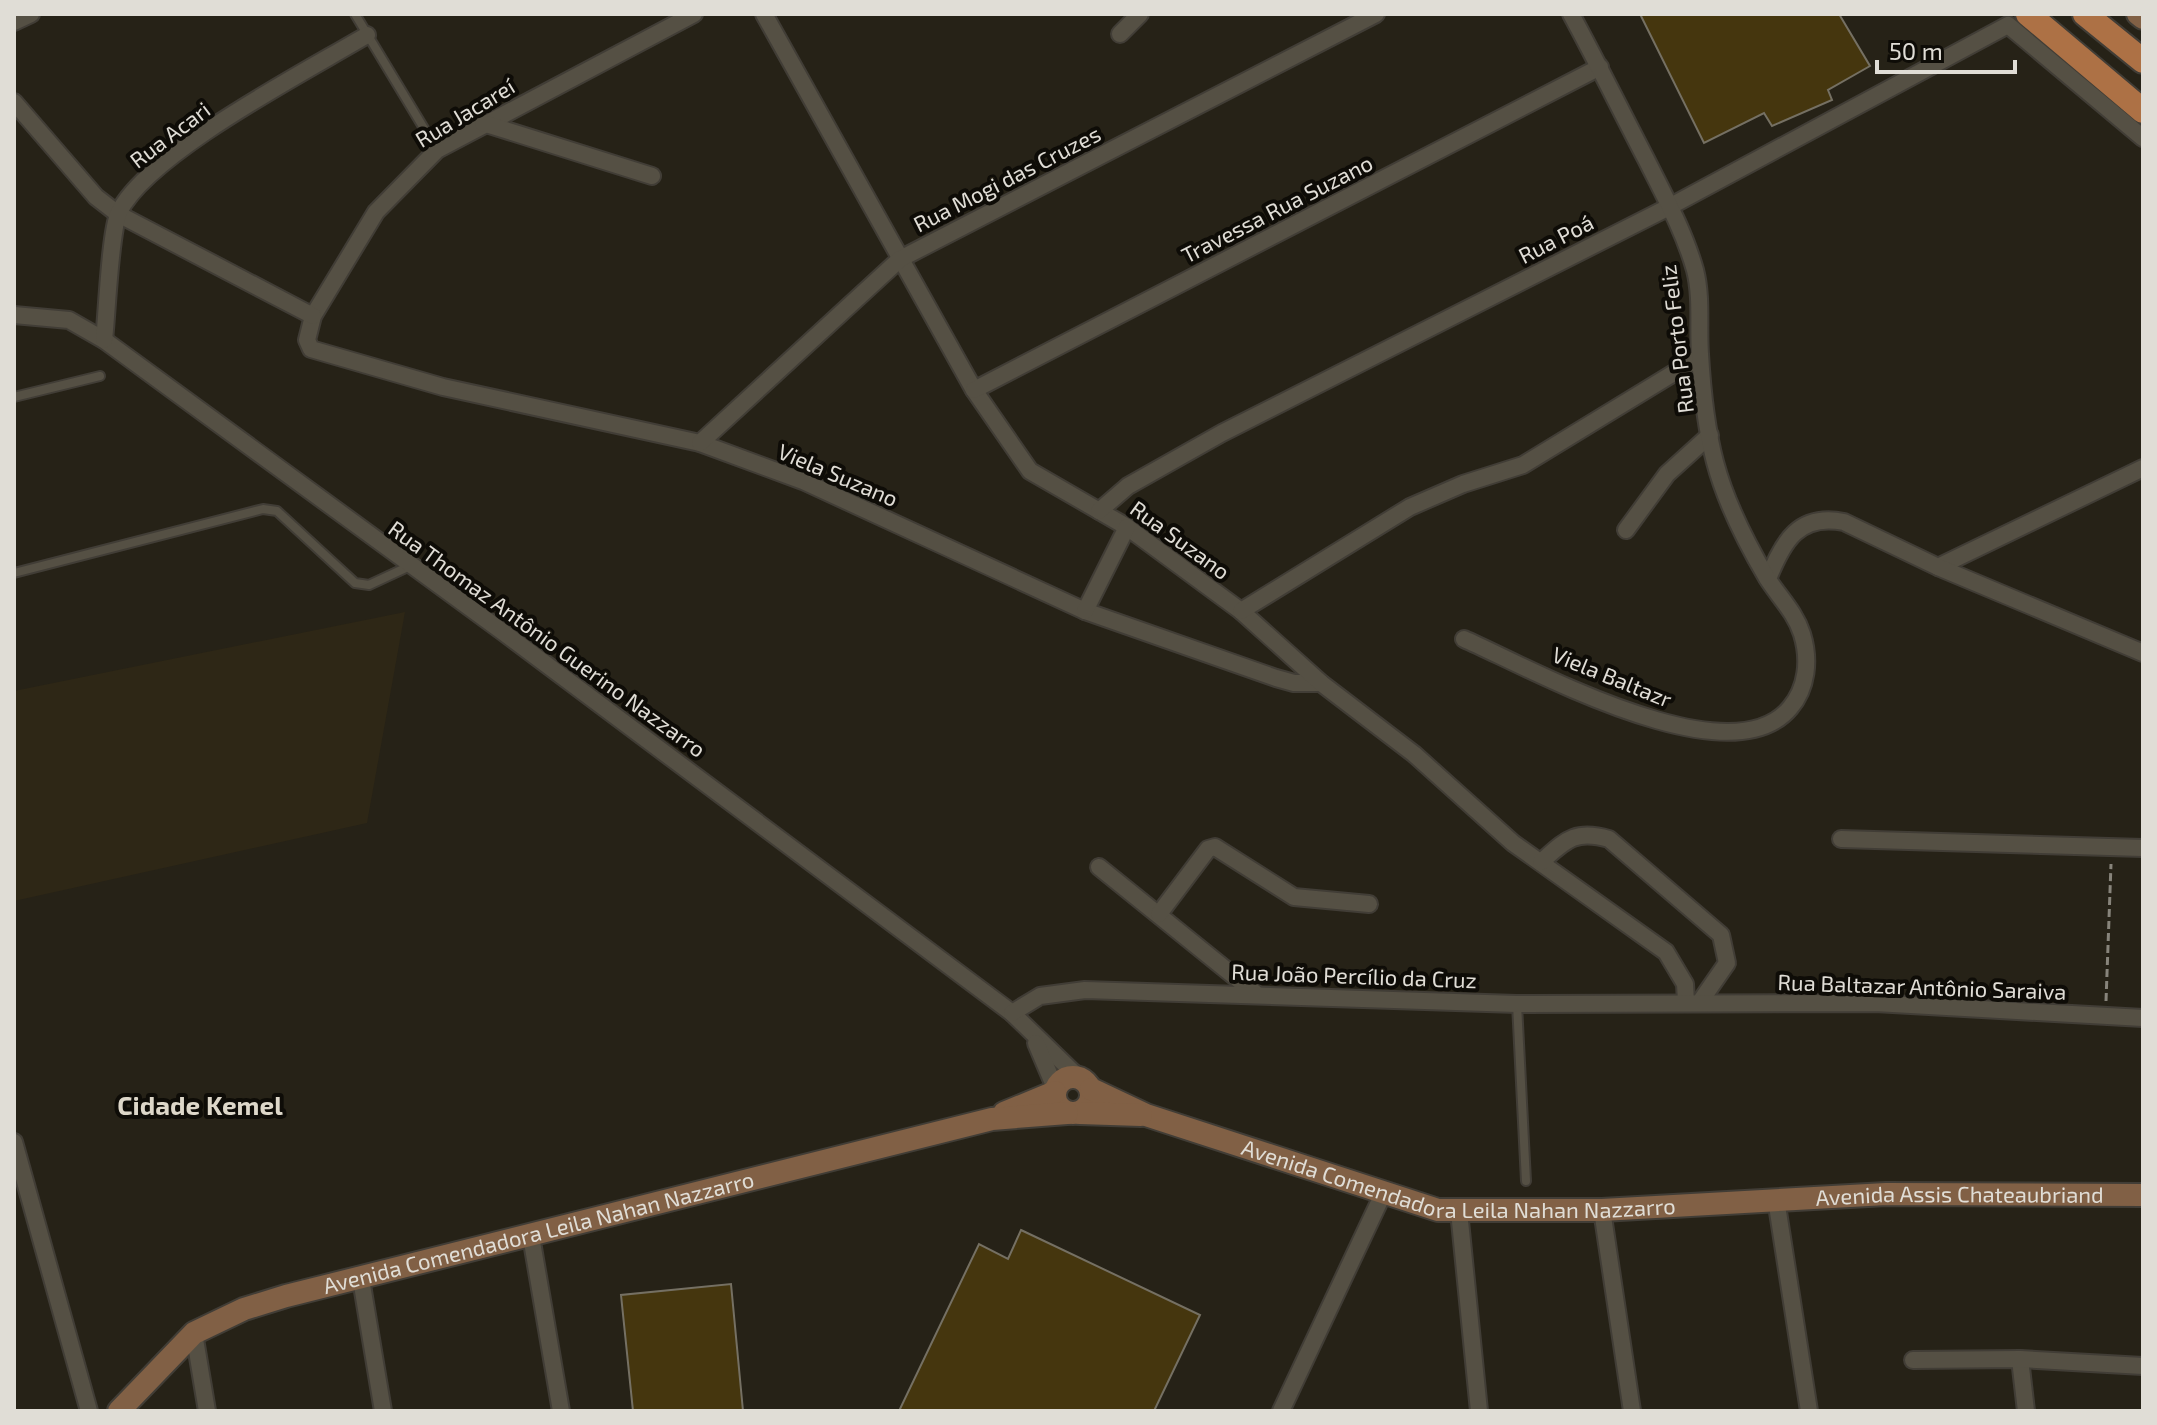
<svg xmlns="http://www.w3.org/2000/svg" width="2157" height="1425" viewBox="0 0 2157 1425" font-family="'Exo 2',sans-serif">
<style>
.built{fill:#2e2716}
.building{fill:#45360e;stroke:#757063;stroke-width:2}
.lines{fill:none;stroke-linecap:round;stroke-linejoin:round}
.lane-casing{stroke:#413d36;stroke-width:12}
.street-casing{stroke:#413d36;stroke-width:20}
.secondary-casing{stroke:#413d36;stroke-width:26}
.primary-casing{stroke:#413d36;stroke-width:28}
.path{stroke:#87847b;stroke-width:3;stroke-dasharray:8 4;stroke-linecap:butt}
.lane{stroke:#555044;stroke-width:8}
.street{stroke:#555044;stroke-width:16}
.secondary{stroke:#816045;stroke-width:22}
.primary{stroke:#ad7145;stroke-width:24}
.labels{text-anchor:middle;stroke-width:8;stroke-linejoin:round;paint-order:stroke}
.street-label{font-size:22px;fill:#e0ddd6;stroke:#0e0c07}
.quarter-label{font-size:26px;font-weight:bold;fill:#ddd7c9;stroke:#0e0c07}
</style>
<rect width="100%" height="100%" fill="#262217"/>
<polygon class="built" points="405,612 367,823 14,901 14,691"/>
<g class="building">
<polygon points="1640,14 1839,14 1870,66 1828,90 1832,100 1772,126 1764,113 1704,143"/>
<polygon points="1021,1230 1200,1315 1154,1411 899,1411 979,1244 1008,1259"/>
<polygon points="731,1284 743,1411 633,1411 621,1295"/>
</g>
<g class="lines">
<g class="lane-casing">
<g id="lane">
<polyline points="355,14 437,150"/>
<polyline points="14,397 100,376"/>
<polyline points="14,573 263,509 277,511 355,583 369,585 412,565"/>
<polyline points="1517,1004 1526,1181"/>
</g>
</g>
<g class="street-casing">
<g id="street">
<polyline points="694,14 437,150 376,212 313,316 307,340 311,349 443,387 700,443 803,481 1085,611 1276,678 1294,683 1321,683"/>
<polyline points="764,14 974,390 1030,471 1127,527 1241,611 1321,683 1414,754 1513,843 1666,952 1685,984 1686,1002"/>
<polyline points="14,22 31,14"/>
<polyline points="1120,34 1140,14"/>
<polyline points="14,102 96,197 118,214 313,316"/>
<polyline points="483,123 652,176"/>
<polyline points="14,315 69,320 104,340 503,632 1012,1013 1078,1077"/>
<path d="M104 340C107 314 110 232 119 212 148 153 307 71 367 35"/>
<polyline points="974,390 1600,67"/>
<polyline points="700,443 900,259 1376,14"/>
<polyline points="1099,511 1128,486 1222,433 1669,207 2008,25 2143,138"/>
<polyline points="1626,530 1667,474 1710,435"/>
<polyline points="1938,567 2143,468"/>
<path d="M1768 579C1783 541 1799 513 1844 522L1938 567 2143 653"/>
<polyline points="1085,611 1127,527"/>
<polyline points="1241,611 1410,507 1463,484 1523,465 1700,357"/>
<path d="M1464 639C1532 669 1730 780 1790 708 1807 688 1810 660 1802 634 1795 612 1779 597 1767 578 1747 544 1725 500 1715 462 1706 428 1702 389 1700 354 1698 327 1702 297 1695 270 1684 231 1664 195 1646 159 1621 111 1597 62 1571 14"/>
<polyline points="1841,839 2143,848"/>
<path d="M1541 862C1565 841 1574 829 1609 839L1721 935 1727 963 1700 1002"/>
<polyline points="1099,867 1255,993"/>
<polyline points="1159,914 1208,849 1215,847 1294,897 1369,904"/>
<polyline points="1012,1013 1040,996 1085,990 1517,1004 1875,1003 2143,1018"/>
<polyline points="1036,1043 1056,1090"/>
<polyline points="14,1142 89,1411"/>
<polyline points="1776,1199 1809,1411"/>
<polyline points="1602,1210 1632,1411"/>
<polyline points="1459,1211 1479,1411"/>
<polyline points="531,1236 561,1411"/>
<polyline points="361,1279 383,1411"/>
<polyline points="194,1333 207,1411"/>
<polyline points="2020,1359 2026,1411"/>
<polyline points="1913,1360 2020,1359 2143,1366"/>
<polyline points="1281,1411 1383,1194"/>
</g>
</g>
<g class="secondary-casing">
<g id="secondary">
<polyline points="2138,14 2143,18"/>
<circle cx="1073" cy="1095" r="18"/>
<path id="s1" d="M1091 1089 1146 1115 1438 1210H1602L1886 1194 2143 1195"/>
<polyline points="1004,1113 1055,1092"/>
<polyline points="1080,1113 1141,1115"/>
<path id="s2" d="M119 1411 194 1333 244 1309 286 1296 992 1119 1067 1113"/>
</g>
</g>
<g class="primary-casing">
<g id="primary">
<polyline points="2028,14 2143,111"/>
<polyline points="2085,14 2143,61"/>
</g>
</g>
<polyline class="path" points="2106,1001 2111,864"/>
<use href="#lane" class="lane"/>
<use href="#street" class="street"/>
<use href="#secondary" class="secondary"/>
<use href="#primary" class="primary"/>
</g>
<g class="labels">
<g class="street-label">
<text transform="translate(465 113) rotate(-31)" y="8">Rua Jacareí</text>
<text transform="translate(170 135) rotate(-37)" y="8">Rua Acari</text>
<text transform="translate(1007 179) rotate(-27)" y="8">Rua Mogi das Cruzes</text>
<text transform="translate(1277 209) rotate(-27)" y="8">Travessa Rua Suzano</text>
<text transform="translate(1556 239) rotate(-27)" y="8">Rua Poá</text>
<text transform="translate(1677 339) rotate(-97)" y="8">Rua Porto Feliz</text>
<text transform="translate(838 475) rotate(23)" y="8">Viela Suzano</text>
<text transform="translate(1180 540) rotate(36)" y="8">Rua Suzano</text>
<text transform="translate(547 639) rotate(36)" y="8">Rua Thomaz Antônio Guerino Nazzarro</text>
<text transform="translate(1612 677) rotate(22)" y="8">Viela Baltazr</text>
<text transform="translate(1354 976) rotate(2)" y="8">Rua João Percílio da Cruz</text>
<text transform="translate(1922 987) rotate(2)" y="8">Rua Baltazar Antônio Saraiva</text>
<text dy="8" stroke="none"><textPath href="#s1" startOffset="384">Avenida Comendadora Leila Nahan Nazzarro</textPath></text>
<text dy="8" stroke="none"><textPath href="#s1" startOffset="890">Avenida Assis Chateaubriand</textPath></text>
<text dy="8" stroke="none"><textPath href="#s2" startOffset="468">Avenida Comendadora Leila Nahan Nazzarro</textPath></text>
</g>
<g class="quarter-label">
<text x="200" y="1115">Cidade Kemel</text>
</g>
</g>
<rect width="2157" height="1425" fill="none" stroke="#e0ddd6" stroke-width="32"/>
<path d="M1877 60v12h138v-12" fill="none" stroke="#e0ddd6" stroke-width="4"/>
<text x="1889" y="60" font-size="24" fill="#e0ddd6" stroke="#0e0c07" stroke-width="6" paint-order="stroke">50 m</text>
</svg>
